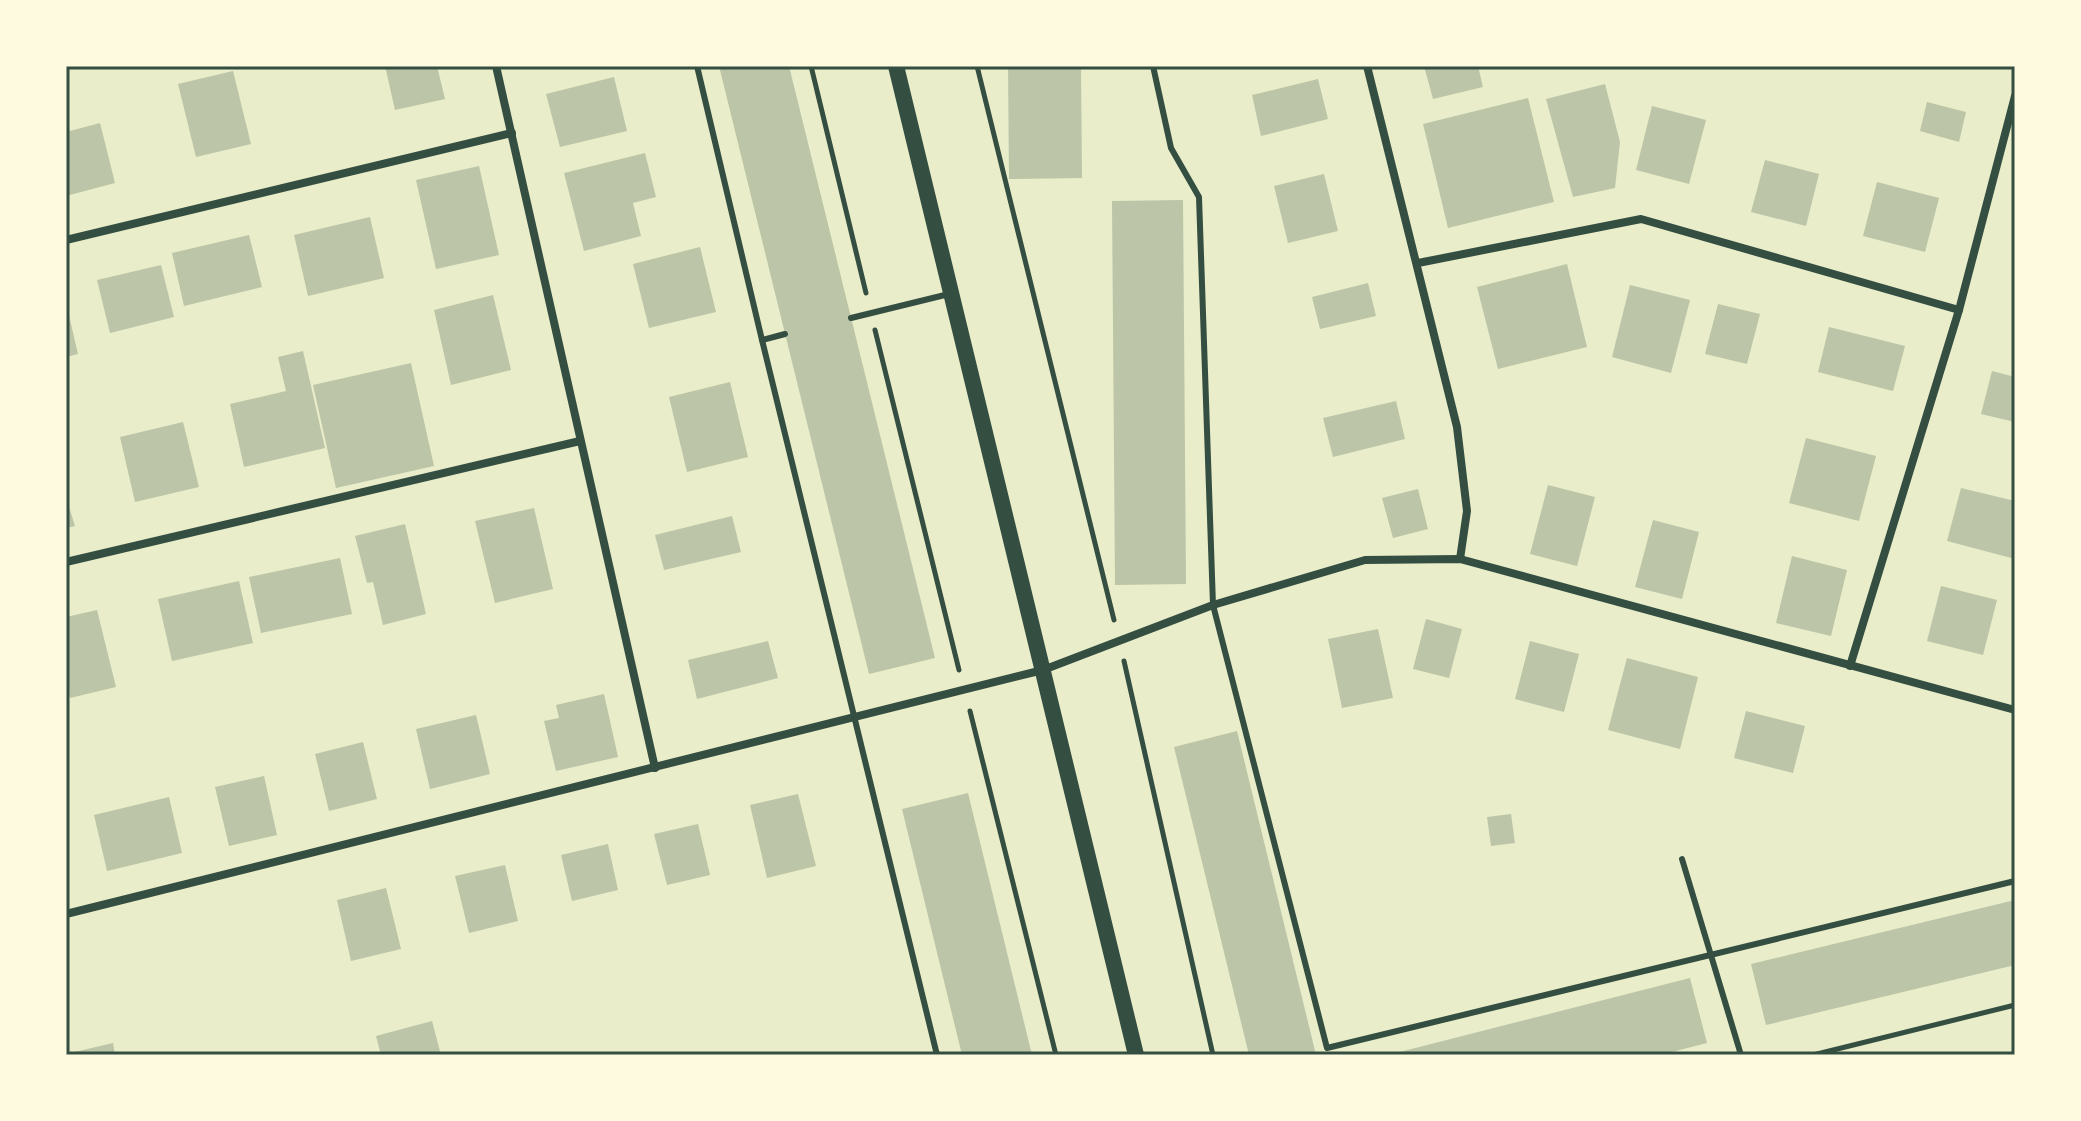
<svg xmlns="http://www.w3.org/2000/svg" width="2081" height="1121" viewBox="0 0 2081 1121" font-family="'Golos Text',sans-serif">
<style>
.building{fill:#bcc5a7}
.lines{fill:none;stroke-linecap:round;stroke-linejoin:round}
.path{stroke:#344e41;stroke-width:5}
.service{stroke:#344e41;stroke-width:6}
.minor{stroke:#344e41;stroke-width:8}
.secondary{stroke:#344e41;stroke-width:16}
.neatline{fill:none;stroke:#344e41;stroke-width:3}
</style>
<rect width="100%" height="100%" fill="#e9edc9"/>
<g class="building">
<polygon points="385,66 437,66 445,99 395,110"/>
<polygon points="719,66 789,66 935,658 869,674"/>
<polygon points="1008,66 1081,66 1082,178 1009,179"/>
<polygon points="1424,66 1478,66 1483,87 1433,99"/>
<polygon points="233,71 251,144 196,157 178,84"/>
<polygon points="614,77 627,131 560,147 546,94"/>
<polygon points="1318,79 1328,119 1261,136 1252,95"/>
<polygon points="1605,84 1620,142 1615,188 1573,197 1546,99"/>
<polygon points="1528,98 1554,202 1448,228 1423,124"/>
<polygon points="1927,102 1966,112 1959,142 1920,131"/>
<polygon points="1652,106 1706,120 1689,184 1636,170"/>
<polygon points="66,119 70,131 100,123 115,183 66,196"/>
<polygon points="645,153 656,197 633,203 641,236 584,251 564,173"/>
<polygon points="1765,160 1819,174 1806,226 1751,212"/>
<polygon points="479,166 499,255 436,269 416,180"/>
<polygon points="1324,174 1338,231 1288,243 1274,186"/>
<polygon points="1877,182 1939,198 1925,252 1863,236"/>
<polygon points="1183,200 1186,584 1115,585 1112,201"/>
<polygon points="370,217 384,278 308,296 294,235"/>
<polygon points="249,235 262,287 184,306 172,253"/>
<polygon points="700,247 716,312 649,328 633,264"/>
<polygon points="1567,264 1587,347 1498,369 1477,287"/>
<polygon points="161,265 174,317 110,333 97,280"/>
<polygon points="1368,283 1376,316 1320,329 1312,297"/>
<polygon points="1630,285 1690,300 1671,373 1612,357"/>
<polygon points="493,295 511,370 451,385 434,310"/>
<polygon points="1718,304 1760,314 1747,364 1705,354"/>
<polygon points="67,307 78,354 66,357 66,308"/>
<polygon points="1829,327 1905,346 1893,391 1818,372"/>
<polygon points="303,351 325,448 244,467 230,404 286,391 278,357"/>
<polygon points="411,363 434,466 336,488 313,385"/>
<polygon points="1992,371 2015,377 2015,422 1981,414"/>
<polygon points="730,382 748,457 687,472 669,397"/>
<polygon points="1396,401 1405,439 1333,457 1323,418"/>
<polygon points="183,422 199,487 135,502 120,437"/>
<polygon points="1806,438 1876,456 1859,521 1789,503"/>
<polygon points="1548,485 1595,497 1577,566 1530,554"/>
<polygon points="1961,488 2015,501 2015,559 1947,541"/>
<polygon points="1418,489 1428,529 1393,538 1382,498"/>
<polygon points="66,497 75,526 66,528"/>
<polygon points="534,508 553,589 495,603 475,521"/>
<polygon points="732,516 741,552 664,570 655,535"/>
<polygon points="1653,520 1699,532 1682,599 1635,587"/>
<polygon points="405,524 426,614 383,625 373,582 367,583 355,536"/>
<polygon points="1792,556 1847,570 1831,636 1776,623"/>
<polygon points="340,558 352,614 261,633 249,577"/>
<polygon points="239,581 253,643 172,661 158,599"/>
<polygon points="1941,586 1997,600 1983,655 1927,641"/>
<polygon points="97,610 116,687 70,698 66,682 66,617"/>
<polygon points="1426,619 1462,629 1449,678 1413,669"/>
<polygon points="1378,629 1393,698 1342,708 1328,639"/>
<polygon points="768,641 778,678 697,699 688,660"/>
<polygon points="1530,641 1579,654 1564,712 1515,699"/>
<polygon points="1627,658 1698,677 1680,749 1608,730"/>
<polygon points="604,694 618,757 556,771 544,721 559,718 556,705"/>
<polygon points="1746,711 1805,726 1793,773 1734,758"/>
<polygon points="476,715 490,774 430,789 416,729"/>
<polygon points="1237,731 1316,1055 1249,1055 1174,747"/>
<polygon points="363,742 377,799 329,811 315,754"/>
<polygon points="264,776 277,835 229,846 215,787"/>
<polygon points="968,793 1032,1055 962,1055 902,809"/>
<polygon points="798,794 816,866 767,878 750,805"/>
<polygon points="169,797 182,853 107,871 94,815"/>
<polygon points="1511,814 1515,843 1491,846 1487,817"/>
<polygon points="698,824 710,875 667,885 654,834"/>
<polygon points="608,844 618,890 572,901 561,855"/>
<polygon points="505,865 518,921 469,933 455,876"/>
<polygon points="386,888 401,949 351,961 337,900"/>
<polygon points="2015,900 2015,965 1766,1025 1751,964"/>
<polygon points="1690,978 1707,1043 1660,1055 1388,1055"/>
<polygon points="432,1021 441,1055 381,1055 376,1036"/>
<polygon points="113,1043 115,1055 66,1055 66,1054"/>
</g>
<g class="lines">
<g class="path">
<polyline points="811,66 866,293"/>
<polyline points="977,66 1114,620"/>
<polyline points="875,330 959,670"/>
<polyline points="1124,661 1213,1055"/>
<polyline points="970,711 1056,1055"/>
<polyline points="1813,1055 2015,1005"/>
</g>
<g class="service">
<polyline points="697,66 762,340 785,334"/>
<polyline points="1153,66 1171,148 1199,197 1213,605 1327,1048 2015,881"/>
<polyline points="851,318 949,294"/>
<polyline points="762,340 937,1055"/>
<polyline points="1682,859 1741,1055"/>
</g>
<g class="minor">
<polyline points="496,66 655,768"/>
<polyline points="1367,66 1457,427 1467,511 1460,559"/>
<polyline points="66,240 512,133"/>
<polyline points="1418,263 1641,219 1959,310"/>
<polyline points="66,562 580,441"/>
<polyline points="1850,666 1959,310 2015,96"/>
<polyline points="66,914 1043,670 1213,605 1365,560 1460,559 2015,710"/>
</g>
<polyline class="secondary" points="896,66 1136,1055"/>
</g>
<rect width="2081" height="1121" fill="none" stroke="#fefae0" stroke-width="136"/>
<rect x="68" y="68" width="1945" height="985" class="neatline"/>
</svg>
